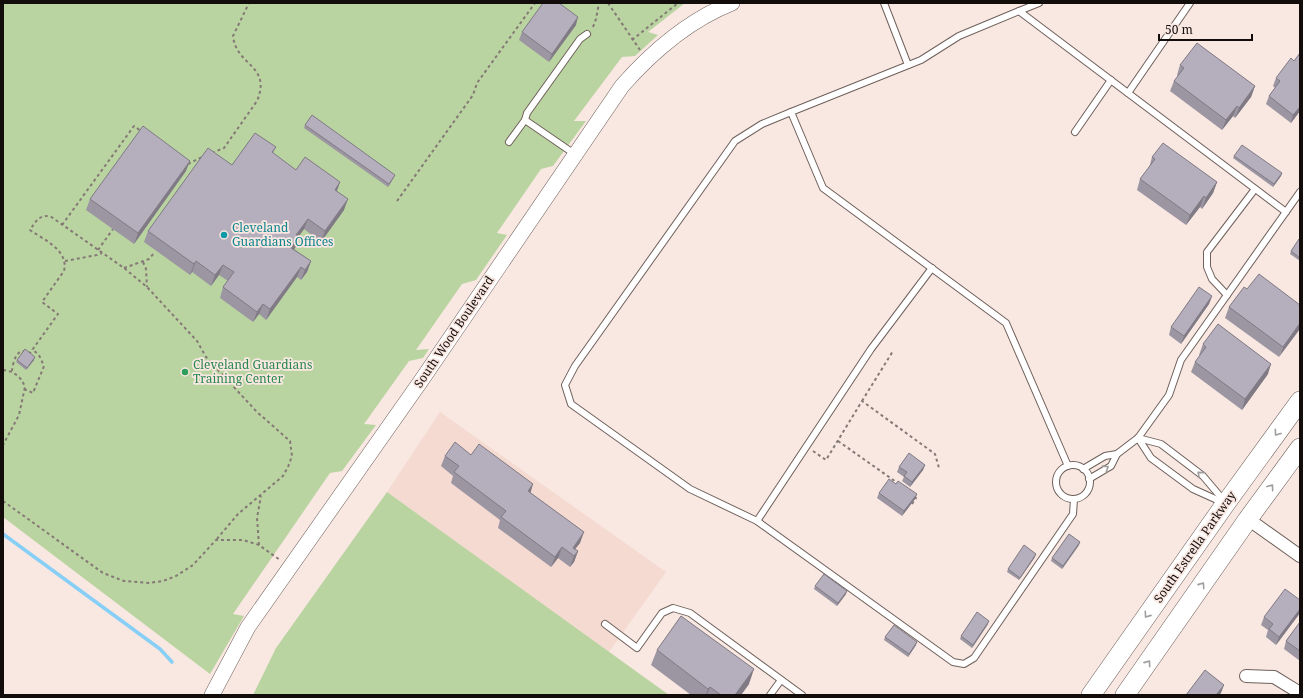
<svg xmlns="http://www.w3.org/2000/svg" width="1303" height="698" viewBox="0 0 1303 698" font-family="'Noto Serif',serif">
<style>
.built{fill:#f4dad1}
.green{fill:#bad4a1}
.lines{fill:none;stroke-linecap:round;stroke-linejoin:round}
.stream{stroke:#87cff7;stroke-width:3.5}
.service-casing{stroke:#6f605b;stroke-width:8}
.minor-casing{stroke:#6f605b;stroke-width:14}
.tertiary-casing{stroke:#6f605b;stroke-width:16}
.primary-casing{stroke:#6f605b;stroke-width:20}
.path{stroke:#847975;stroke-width:2;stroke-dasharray:3 3;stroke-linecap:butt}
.service{stroke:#fff;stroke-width:6}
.minor{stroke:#fff;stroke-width:12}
.tertiary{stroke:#fff;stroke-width:15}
.primary{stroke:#fff;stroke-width:19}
.wall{fill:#9c96a2}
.shaded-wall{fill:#7f7a84}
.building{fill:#b5aebc;stroke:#7f7a84}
.oneway{stroke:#a09e9d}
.culture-dot{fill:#0f9aa8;stroke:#f9e7e1;stroke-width:1.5}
.leisure-dot{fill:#2e9e5b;stroke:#f9e7e1;stroke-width:1.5}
.labels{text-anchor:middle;stroke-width:3.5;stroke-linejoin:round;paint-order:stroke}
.culture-label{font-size:12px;fill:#0d838f;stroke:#f9e7e1;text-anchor:start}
.street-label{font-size:12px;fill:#120d0b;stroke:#f9e7e1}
.leisure-label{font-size:12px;fill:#27864d;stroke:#f9e7e1;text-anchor:start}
</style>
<rect width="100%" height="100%" fill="#f9e7e1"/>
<polygon class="built" points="440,412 666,572 609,652 387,492"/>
<g class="green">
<polygon points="3,3 685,3 648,32 658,35 635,56 622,57 574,121 586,121 553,166 541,169 497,233 507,235 476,280 462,284 416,350 429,349 423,358 409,361 364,424 376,425 342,471 330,473 233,614 244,616 210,674 3,517"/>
<polygon points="387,492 669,695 253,695 276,648"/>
</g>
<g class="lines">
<polyline class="stream" points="3,534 160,649 172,662"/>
<g class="service-casing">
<g id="service">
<polyline points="884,3 908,65"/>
<polyline points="1039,3 1019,11 1286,212"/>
<polyline points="1128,93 1190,3"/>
<polyline points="791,112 921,60 959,36 1019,11"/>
<polyline points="1075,132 1111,80"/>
<polyline points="509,142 525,120"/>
<polyline points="576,155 525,120 527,113 580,39 587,34"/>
<polyline points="1227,295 1212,279 1207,267 1207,252 1255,189"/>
<polyline points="1138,438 1161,444 1203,476 1225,502"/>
<polyline points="1138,438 1151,458 1193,489 1224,503"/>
<circle cx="1073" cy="482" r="17"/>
<polyline points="1068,466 1006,323 823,188 791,112 762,124 735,141 575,366 565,385 571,404 690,489 757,521 953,662 964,664 974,658 1073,514 1074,499"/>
<polyline points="1083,469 1105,456 1117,454 1138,438 1169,395 1181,360 1300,192"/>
<polyline points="1089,479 1111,466 1117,454"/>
<polyline points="757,521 871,349 932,268"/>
<polyline points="605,624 637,648 662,613 673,608 690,613 802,695"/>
<polyline points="770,695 781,680"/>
</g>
</g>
<g class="minor-casing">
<g id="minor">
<polyline points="1248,519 1300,556"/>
<polyline points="1246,676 1274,677 1300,693"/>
</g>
</g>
<g class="tertiary-casing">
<path id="tertiary" d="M212 695 248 627 423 378 622 86C652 52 689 20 732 3"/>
</g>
<g class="primary-casing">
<g id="primary">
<polyline points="1091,695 1226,503 1300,401"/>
<polyline points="1125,695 1248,519 1300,448"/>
</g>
</g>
<g class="path">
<polyline points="608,3 640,50"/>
<polyline points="593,27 596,19 599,3"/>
<polyline points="632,40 678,3"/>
<path d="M212 153 224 148 257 101C272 65 236 66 233 36L249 3"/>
<polyline points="188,164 202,157"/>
<polyline points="397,201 473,95 477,83 535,3"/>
<polyline points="62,225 134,126 141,131"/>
<polyline points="98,250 113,229"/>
<polyline points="65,261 97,255 102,253"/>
<polyline points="143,262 146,269 147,287"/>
<polyline points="124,268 149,259 154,253"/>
<path d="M3 370C13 371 21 376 25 387L19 415 3 445"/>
<path d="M12 371C13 362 17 345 30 353L58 314 42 302 64 271C69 250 44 240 30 230 36 221 39 215 50 216L124 268 147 287 197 341 206 357 257 412 290 441 292 456 288 467 283 476 238 514 216 540"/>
<polyline points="24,389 33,393 44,366 39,355 32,349"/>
<polyline points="862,401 893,351"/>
<polyline points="838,441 899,484"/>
<polyline points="813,451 826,460 862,401 935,454 939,468"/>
<polyline points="3,501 103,573 124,581 148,583 163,581 176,576 193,565 216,540 243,540 259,545 280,560"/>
<polyline points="912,504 916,498 914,495"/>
<polyline points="259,545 257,518 261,496"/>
</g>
<use href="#service" class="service"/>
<use href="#minor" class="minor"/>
<use href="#tertiary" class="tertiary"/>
<use href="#primary" class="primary"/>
</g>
<g class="wall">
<polygon points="576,25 549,62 519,40 522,32"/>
<polygon points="1300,53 1300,111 1291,123 1266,104 1269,96 1275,88 1273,86 1276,78 1294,61"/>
<polygon points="1180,65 1255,86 1251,97 1235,118 1233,116 1222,130 1170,91 1174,81 1178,76 1177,75"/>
<polygon points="305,125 394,177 388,187 304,128"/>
<polygon points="276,147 273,153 296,170 340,182 337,191 344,210 321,242 304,229 298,237 299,237 295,248 294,249 311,261 307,272 301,280 297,277 266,320 259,314 253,322 220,298 223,287 228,281 219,275 211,286 192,272 190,275 144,242 148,231 232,165"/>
<polygon points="1234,156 1282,173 1281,176 1273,187 1233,158"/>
<polygon points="1152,157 1217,182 1213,193 1202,209 1200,207 1186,225 1137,190 1140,179 1149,168"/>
<polygon points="186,171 134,244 86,210 90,199"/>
<polygon points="1300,240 1300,261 1290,254 1291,251"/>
<polygon points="1212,296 1209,304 1181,344 1169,335 1171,327"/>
<polygon points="1300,305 1279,357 1225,318 1229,307"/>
<polygon points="1203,344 1268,374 1242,410 1191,372 1195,362 1200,356 1199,355"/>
<polygon points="17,360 34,360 26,370 16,362"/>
<polygon points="471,455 530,493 580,543 575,549 578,551 574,562 570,567 558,558 551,567 498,528 500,520 451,483 453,476 441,466 445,456"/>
<polygon points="925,465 923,470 910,487 902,481 904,477 897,472 899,467"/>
<polygon points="879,493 915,499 902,516 877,498"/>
<polygon points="1079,545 1062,569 1051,561 1052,558"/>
<polygon points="1035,557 1019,580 1007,572 1008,569"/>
<polygon points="815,586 846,594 837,606 814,589"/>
<polygon points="1300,600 1300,613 1276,645 1266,637 1268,630 1261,625 1264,617"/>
<polygon points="1300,622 1300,661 1284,649 1286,641"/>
<polygon points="988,624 972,648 960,639 961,636"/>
<polygon points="885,637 916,645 908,657 884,640"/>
<polygon points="657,650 749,684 741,695 691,695 651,665"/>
</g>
<g class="shaded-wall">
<polygon points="578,17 576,25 549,62 552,54"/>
<polygon points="1255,86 1251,97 1235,118 1239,108"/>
<polygon points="1237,106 1233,116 1222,130 1226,120"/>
<polygon points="1300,107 1300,111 1291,123 1293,115"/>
<polygon points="190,161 186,171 134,244 138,233"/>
<polygon points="1282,173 1281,176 1273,187 1274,184"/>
<polygon points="395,175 394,177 388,187 389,184"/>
<polygon points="340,182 336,193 335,190"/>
<polygon points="1217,182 1213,193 1202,209 1206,198"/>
<polygon points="1204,196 1200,207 1186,225 1190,215"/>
<polygon points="348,199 344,210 321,242 325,231"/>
<polygon points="308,219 304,229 292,246 296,235"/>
<polygon points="299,237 295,248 288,258 291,248"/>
<polygon points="196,261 192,272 190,275 194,264"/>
<polygon points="311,261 307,272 301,280 305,270"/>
<polygon points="223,265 219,275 211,286 215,275"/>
<polygon points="301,267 297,277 266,320 270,309"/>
<polygon points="1212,296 1209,304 1181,344 1184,336"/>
<polygon points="263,304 259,314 253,322 257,312"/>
<polygon points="1300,323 1300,329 1279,357 1283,347"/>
<polygon points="35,357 34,360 26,370 27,368"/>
<polygon points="1271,364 1268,374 1242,410 1245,399"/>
<polygon points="925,465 923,470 910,487 912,482"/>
<polygon points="533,484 530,495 528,491"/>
<polygon points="917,494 915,499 902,516 904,511"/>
<polygon points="584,532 580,543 571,554 573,548"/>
<polygon points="1080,542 1079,545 1062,569 1063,566"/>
<polygon points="562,547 558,558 551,567 555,557"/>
<polygon points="578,551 574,562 570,567 574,556"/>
<polygon points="1036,554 1035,557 1019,580 1020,578"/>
<polygon points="847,591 846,594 837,606 838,603"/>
<polygon points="1300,609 1300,613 1276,645 1279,637"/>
<polygon points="989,621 988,624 972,648 973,645"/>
<polygon points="917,642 916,645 908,657 909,654"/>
<polygon points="754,669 749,684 741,695 735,695"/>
<polygon points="1224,685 1221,693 1219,695 1216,695"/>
<polygon points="710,687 707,695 706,695 708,689"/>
</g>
<g class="building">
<polygon points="543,3 559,3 578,17 552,54 522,32"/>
<polygon points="1197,43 1255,86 1239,108 1237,106 1226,120 1174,81 1184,68 1180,65"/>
<polygon points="1300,53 1300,107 1293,115 1269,96 1280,81 1276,78 1291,58 1294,61"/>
<polygon points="312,115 395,175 389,184 305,125"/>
<polygon points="143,126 190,161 138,233 90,199"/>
<polygon points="255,133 276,147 272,152 296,170 305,157 340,182 335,190 348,199 325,231 308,219 296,235 299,237 291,248 311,261 305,270 301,267 270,309 263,304 257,312 223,287 234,272 223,265 215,275 196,261 194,264 148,231 208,148 232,165"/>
<polygon points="1163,143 1217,182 1206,198 1204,196 1190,215 1140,179 1155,159 1152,157"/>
<polygon points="1242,145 1282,173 1274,184 1234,156"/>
<polygon points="1299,239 1300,240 1300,258 1291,251"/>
<polygon points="1259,274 1300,305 1300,323 1283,347 1229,307 1244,287 1247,289"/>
<polygon points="1199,287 1212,296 1184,336 1171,327"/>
<polygon points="1218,324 1271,364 1245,399 1195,362 1206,347 1203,344"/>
<polygon points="25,349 35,357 27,368 17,360"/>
<polygon points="455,442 471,455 479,444 533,484 528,491 584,532 573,548 578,551 574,556 562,547 555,557 501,517 506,511 454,472 459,466 445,456"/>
<polygon points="909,453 925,465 912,482 904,476 907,472 899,467"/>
<polygon points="889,479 896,484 898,481 917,494 904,511 879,493"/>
<polygon points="1069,534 1080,542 1063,566 1052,558"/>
<polygon points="1024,545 1036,554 1020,578 1008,569"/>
<polygon points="824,574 847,591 838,603 815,586"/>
<polygon points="1285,589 1300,600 1300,609 1279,637 1269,629 1273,624 1264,617"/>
<polygon points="977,612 989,621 973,645 961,636"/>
<polygon points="681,616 754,669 735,695 721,695 710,687 708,689 657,650"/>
<polygon points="1300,622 1300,651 1286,641"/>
<polygon points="894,625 917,642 909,654 885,637"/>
<polygon points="1205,670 1224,685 1216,695 1186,695"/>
</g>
<defs><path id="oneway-chevron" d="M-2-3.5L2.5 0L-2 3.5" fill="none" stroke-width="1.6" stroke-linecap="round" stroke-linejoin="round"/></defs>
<g class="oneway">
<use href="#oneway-chevron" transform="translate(1277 433) rotate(126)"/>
<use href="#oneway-chevron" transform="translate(1106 468) rotate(-33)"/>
<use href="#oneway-chevron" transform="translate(1200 474) rotate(-140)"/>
<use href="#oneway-chevron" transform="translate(1271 487) rotate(-54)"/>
<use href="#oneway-chevron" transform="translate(1202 585) rotate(-55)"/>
<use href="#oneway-chevron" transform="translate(1147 615) rotate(125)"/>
<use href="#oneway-chevron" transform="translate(1148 663) rotate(-55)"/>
</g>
<circle class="culture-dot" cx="224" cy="235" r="4"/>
<circle class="leisure-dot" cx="185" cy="372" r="4"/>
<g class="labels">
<g class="culture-label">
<text x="232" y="232">Cleveland<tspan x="232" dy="14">Guardians Offices</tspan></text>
</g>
<g class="street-label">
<text transform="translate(454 332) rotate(-56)" y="4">South Wood Boulevard</text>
<text transform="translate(1195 547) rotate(-55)" y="4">South Estrella Parkway</text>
</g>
<g class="leisure-label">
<text x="193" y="369">Cleveland Guardians<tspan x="193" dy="14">Training Center</tspan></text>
</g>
</g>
<rect width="1303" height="698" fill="none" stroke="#120d0b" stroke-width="8"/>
<path d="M1159 34v6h93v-6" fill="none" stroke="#120d0b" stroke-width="2"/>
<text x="1165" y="34" font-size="12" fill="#120d0b" stroke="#f9e7e1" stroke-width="3" paint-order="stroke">50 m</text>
</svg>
